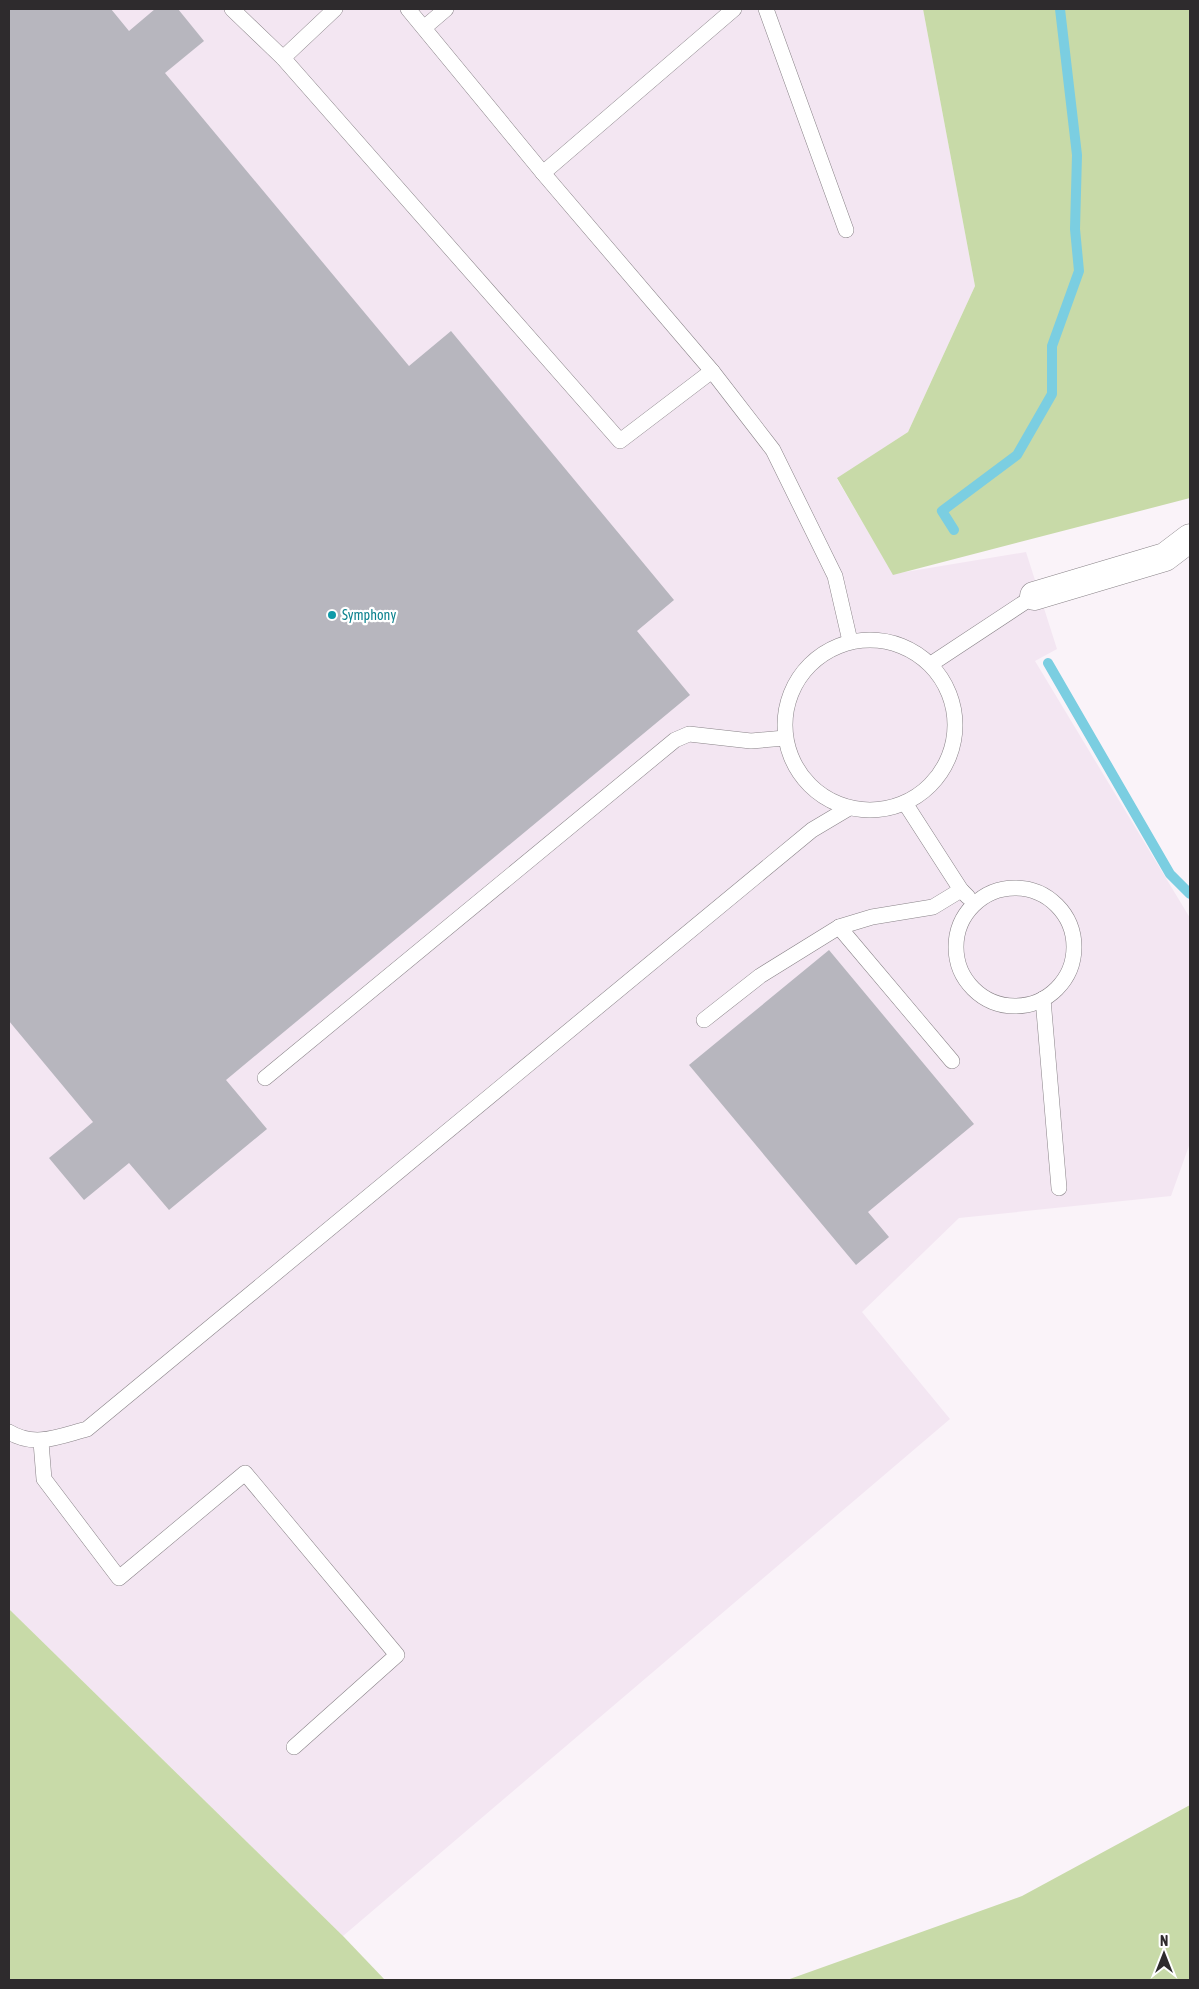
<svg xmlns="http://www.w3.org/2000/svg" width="1199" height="1989" viewBox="0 0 1199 1989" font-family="'Asap Condensed',sans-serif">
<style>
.built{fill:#f3e6f2}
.green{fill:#c8daa8}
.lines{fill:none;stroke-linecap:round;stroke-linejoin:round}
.stream{stroke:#7bcee1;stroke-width:10}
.building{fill:#b7b6be}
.service-casing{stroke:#898388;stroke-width:16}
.minor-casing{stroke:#898388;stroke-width:29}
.service{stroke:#fff;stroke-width:15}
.minor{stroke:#fff;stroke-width:28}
.culture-dot{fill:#0f9aa8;stroke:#fff;stroke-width:2}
.labels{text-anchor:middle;stroke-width:4.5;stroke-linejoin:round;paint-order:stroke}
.culture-label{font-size:14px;fill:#0d838f;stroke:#fff;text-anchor:start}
</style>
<rect width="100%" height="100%" fill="#faf3f9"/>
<polygon class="built" points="9,9 923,9 975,286 908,432 837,479 893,574 1026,552 1057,649 1035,661 1190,918 1190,1143 1171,1196 959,1218 862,1312 950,1419 343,1936 9,1609"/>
<g class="green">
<polygon points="923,9 1190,9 1190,498 893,575 837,478 908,432 975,286"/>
<polygon points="9,1609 343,1936 385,1980 9,1980"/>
<polygon points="1190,1805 1190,1980 787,1980 1022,1896"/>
</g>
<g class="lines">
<g class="stream">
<polyline points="954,530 942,511 1017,455 1052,394 1052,346 1079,271 1075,229 1077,155 1060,9"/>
<polyline points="1048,663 1170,874 1190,894"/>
</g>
</g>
<g class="building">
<polygon points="9,9 111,9 129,31 155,9 178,9 204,41 165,73 409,366 451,331 674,600 637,631 690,695 226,1080 267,1129 169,1210 129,1163 84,1200 49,1158 93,1122 9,1021"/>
<polygon points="829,950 974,1124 868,1212 889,1237 856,1265 689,1065"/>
</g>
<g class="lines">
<g class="service-casing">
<g id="service">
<polyline points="232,9 283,58 620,441 712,371"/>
<polyline points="408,9 543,173 712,371 773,450 835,576 850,641"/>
<polyline points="766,9 846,230"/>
<polyline points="425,27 446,9"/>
<polyline points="283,58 335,9"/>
<polyline points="543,173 734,9"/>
<circle cx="870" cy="725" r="85"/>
<polyline points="931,664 1034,596"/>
<polyline points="905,803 961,890 968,897"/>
<circle cx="1015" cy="947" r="59"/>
<polyline points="839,927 952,1061"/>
<polyline points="1043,999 1059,1188"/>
<polyline points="704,1020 760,976 839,927 872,917 933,907 961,890"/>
<polyline points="265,1078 675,740 689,734 751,741 785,738"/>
<path d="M9 1432C35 1448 60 1436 87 1429L812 830 849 808"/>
<polyline points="41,1442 44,1479 119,1578 245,1473 397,1655 294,1747"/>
</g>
</g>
<g class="minor-casing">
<polyline id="minor" points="1034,596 1165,557 1190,538"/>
</g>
<use href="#service" class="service"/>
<use href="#minor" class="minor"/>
</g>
<circle class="culture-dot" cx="332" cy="615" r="5"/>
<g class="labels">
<g class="culture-label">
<text x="342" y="620">Symphony</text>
</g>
</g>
<rect width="1199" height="1989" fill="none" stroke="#2e2b2d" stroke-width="20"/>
<g transform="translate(1164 1954)" stroke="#ffffff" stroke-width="4" paint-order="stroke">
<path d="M0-4L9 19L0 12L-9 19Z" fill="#2e2b2d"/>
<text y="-8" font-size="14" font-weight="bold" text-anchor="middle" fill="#2e2b2d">N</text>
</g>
</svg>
